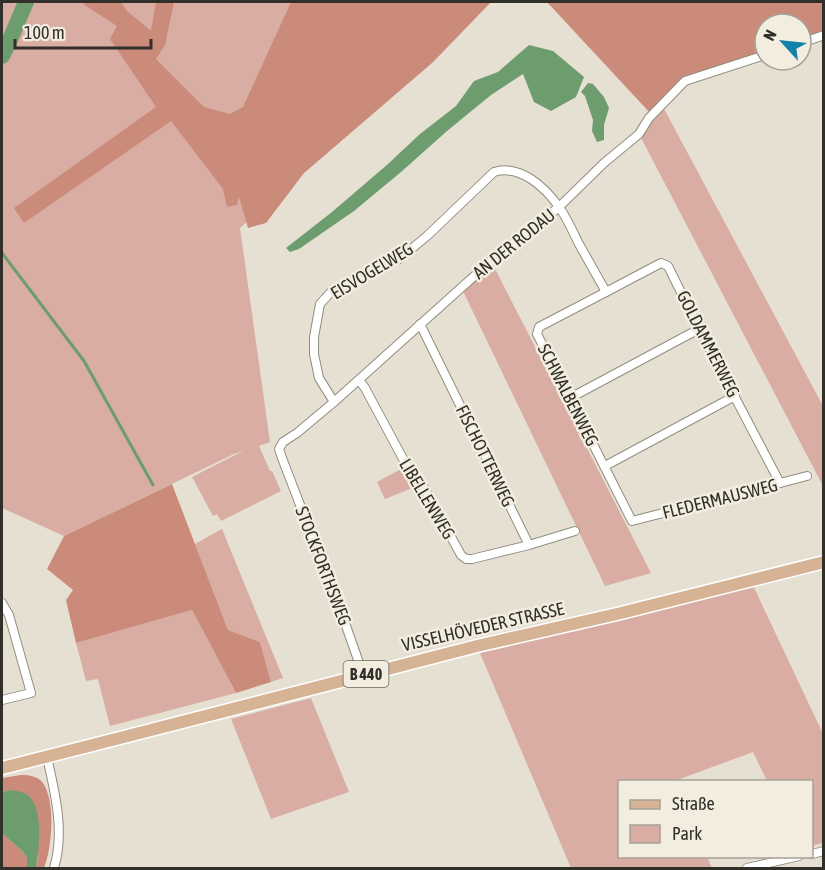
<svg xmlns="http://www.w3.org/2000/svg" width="825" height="870" viewBox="0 0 825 870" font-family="'Asap Condensed',sans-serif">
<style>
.green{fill:#d9ada3}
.forest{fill:#cb8b7b}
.water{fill:#6d9c6f}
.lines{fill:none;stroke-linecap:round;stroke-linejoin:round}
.stream{stroke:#6d9c6f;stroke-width:3}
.river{stroke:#6d9c6f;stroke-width:16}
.minor-casing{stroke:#918d80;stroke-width:10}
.primary-casing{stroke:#fff;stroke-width:15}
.minor{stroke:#fff;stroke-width:8}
.primary{stroke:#d6b394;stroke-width:12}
.labels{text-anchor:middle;stroke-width:5;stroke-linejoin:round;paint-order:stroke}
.shield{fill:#f2eddf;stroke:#6b6860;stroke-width:1.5}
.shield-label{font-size:16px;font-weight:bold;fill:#312f2a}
.street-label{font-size:18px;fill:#312f2a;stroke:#f2eddf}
</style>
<rect width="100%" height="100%" fill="#e5e0d2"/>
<g class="green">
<polygon points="2,2 491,2 433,62 240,228 270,442 259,446 270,471 272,471 281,491 221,521 217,514 213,516 192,477 243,451 234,454 64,536 2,508"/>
<polygon points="662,105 823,406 823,486 639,134"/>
<polygon points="491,261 651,573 605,586 461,287"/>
<polygon points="401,469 417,486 385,499 377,482"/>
<polygon points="222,529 283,678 271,682 260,642 228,630 195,544"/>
<polygon points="751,581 823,734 823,843 812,846 812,782 767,781 753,752 677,780 677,781 620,782 620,856 707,857 712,868 571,868 480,653 617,614"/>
<polygon points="192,610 236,693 110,726 98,679 86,681 76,643"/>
<polygon points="311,698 349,792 271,819 231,719"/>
</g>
<g class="forest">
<polygon points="85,2 121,2 127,11 151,31 156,2 174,2 165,45 156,59 204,107 230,114 243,107 291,2 491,2 433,62 304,173 266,223 248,228 239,197 237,205 227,207 223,189 171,121 24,223 14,208 156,107 110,39 117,26 83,4"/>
<polygon points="547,2 823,2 823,33 801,40 801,24 765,24 765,53 685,80 651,114"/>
<polygon points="172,484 228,630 260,642 271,682 236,693 192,610 76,643 66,600 73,590 47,569 64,536"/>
<path d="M21 775C29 775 38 776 43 783 56 803 52 848 44 868H36L38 855 10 790 2 792V778Z"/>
<polygon points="2,833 22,851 27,858 27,868 2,868"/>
</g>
<g class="water">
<polygon points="529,45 553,51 584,77 576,97 551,111 534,102 523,74 491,95 447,131 401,172 354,211 299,249 290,252 286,248 332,212 388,164 420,134 456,106 474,81 498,72"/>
<polygon points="588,83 593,84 604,97 609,108 604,125 604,140 597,142 592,131 593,120 585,96 581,92"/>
<path d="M10 790C17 791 24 792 29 796 44 811 39 850 36 868H27V858L22 851 2 833V792Z"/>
</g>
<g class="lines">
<polyline class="stream" points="2,253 84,361 153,485"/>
<polyline class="river" points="2,56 12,35 26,2"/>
<g class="minor-casing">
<g id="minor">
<polyline points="801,43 824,35"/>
<polyline points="606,292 661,263 668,266 699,329 780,483"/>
<polyline points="420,324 529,545 575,531"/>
<polyline points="359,380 365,388 409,470 422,484 461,555 466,559 472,559 529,545"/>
<polyline points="570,398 699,329"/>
<path d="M334 402 319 378 314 354V337L320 304 330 293 363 275 399 259 427 236 494 172C520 164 545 187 559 207 567 218 573 232 579 244 588 260 597 276 606 292L539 327 537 334 632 521 807 476"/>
<polyline points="605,466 735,396"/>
<polyline points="2,603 9,615 31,693 2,700"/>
<polyline points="363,674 339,606 282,458 279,449 283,442 297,433 334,402 491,261 559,207 604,163 639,134 649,118 685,81 765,55"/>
<path d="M47 757C55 793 65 832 54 868"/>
<polyline points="812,854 824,851"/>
<polyline points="747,868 799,856"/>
</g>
</g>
<g class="primary-casing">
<polyline id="primary" points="2,768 116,739 477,646 617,614 824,562"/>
</g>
<use href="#minor" class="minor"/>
<use href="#primary" class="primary"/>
</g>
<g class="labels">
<rect class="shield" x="343.5" y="661" width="45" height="26" rx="4.5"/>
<g class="shield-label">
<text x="366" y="680">B 440</text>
</g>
<g class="street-label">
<text transform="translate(514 244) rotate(-39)" y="6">AN DER RODAU</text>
<text transform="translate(372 271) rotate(-31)" y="6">EISVOGELWEG</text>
<text transform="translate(708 344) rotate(63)" y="6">GOLDAMMERWEG</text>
<text transform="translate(568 395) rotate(63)" y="6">SCHWALBENWEG</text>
<text transform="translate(485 456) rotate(64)" y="6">FISCHOTTERWEG</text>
<text transform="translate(427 499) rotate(59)" y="6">LIBELLENWEG</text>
<text transform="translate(720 499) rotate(-14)" y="6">FLEDERMAUSWEG</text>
<text transform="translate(323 566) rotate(69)" y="6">STOCKFORTHSWEG</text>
<text transform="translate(483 627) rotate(-13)" y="6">VISSELHÖVEDER STRASSE</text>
</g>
</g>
<rect width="825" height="870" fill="none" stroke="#312f2a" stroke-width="6"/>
<rect x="618" y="780" width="195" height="78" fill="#f2eddf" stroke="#a5a197" stroke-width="1.5"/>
<rect x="630" y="800" width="30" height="9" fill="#d6b394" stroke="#a5a197" stroke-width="1.5"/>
<text x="672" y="810" font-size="18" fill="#312f2a">Straße</text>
<rect x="630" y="825" width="30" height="18" fill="#d9ada3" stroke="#a5a197" stroke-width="1.5"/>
<text x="672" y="840" font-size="18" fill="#312f2a">Park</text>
<g transform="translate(783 42) rotate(297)"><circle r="28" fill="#f2eddf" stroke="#a5a197" stroke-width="1.5"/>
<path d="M0-4.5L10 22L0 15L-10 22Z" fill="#1282a9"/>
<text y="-9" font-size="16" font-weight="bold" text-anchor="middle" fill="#312f2a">N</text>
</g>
<path d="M15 39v9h136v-9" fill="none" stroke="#312f2a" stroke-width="3"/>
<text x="24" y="39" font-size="18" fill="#312f2a" stroke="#f2eddf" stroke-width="4.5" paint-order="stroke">100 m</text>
</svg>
